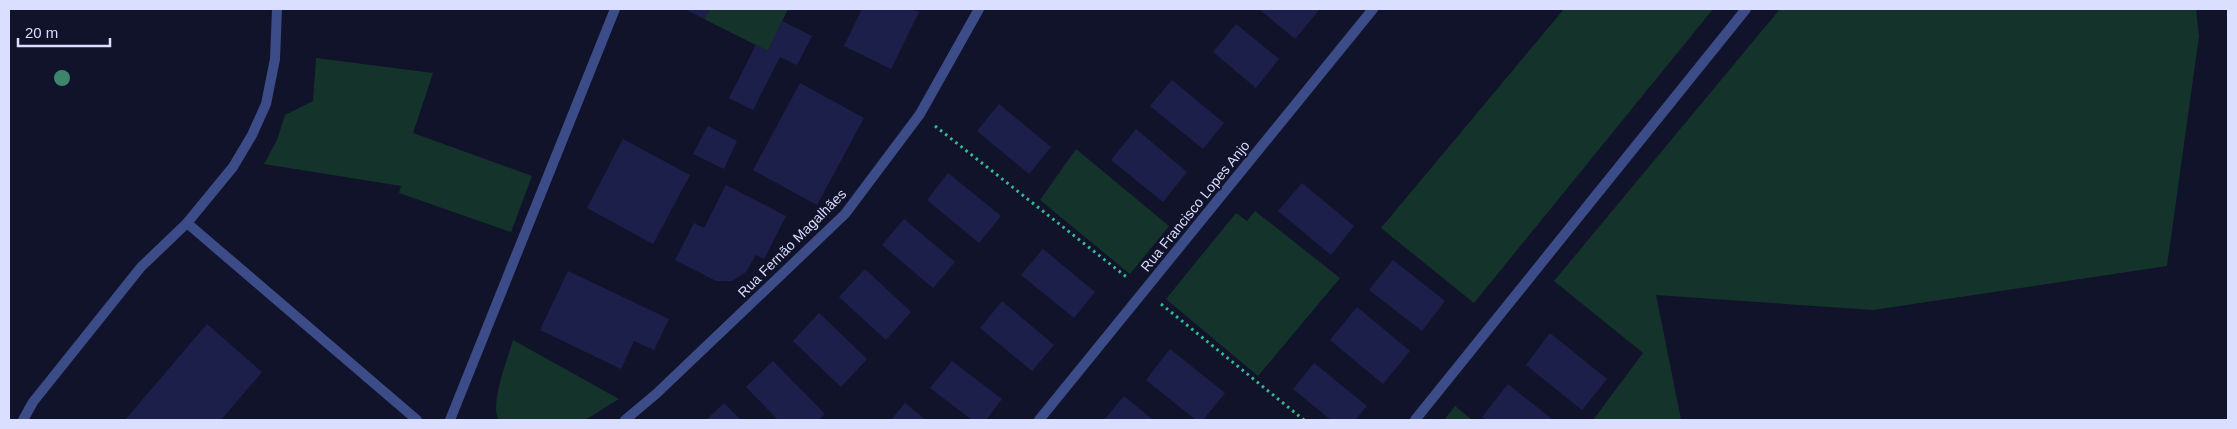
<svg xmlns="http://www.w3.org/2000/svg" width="2237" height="429" viewBox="0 0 2237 429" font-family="Helvetica,sans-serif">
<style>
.green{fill:#14342b}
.building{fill:#1d1f4b}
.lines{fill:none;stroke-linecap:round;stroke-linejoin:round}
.path{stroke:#31bc91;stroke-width:3;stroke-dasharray:2.5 4;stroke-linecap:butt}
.minor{stroke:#3c4c89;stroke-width:10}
.tertiary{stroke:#3c4c89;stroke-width:10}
.tree{fill:#3f846c}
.labels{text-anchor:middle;stroke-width:4;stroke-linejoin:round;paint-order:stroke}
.street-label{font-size:14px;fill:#dadfff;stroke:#11132a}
</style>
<rect width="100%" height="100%" fill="#11132a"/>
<g class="green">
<polygon points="710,9 788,9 768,51 704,19"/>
<polygon points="1564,9 1713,9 1474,303 1381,228"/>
<polygon points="1780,9 2196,9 2199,36 2167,266 1873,310 1656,295 1681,420 1593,420 1643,353 1554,281"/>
<polygon points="316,58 433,73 413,133 532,176 511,232 399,193 401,186 264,164 277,140 285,115 313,101"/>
<polygon points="1076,149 1169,226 1130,274 1040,200"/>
<polygon points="1255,211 1340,278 1258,376 1166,299 1236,213 1247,221"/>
<path d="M513 340 619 399 585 420H499C489 405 508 358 513 340Z"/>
<polygon points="1455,406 1472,420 1444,420"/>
</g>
<g class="building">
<polygon points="685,9 710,9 704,19"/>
<polygon points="862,9 912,9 919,12 891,69 844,46"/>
<polygon points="1259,9 1320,9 1295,39"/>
<polygon points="782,21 812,36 797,65 780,57 753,110 729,98 756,45 768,51"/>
<polygon points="1236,24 1279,59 1256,88 1213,52"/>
<polygon points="1172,80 1224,123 1203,149 1150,106"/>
<polygon points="800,83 864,118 817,205 753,170"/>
<polygon points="999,104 1051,147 1029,174 977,131"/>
<polygon points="708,126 737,141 724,169 693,154"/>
<polygon points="1136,129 1187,172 1163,202 1111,160"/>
<polygon points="623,139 690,175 653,244 587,208"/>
<polygon points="948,173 1001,216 979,243 927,200"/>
<polygon points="1302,183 1354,226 1331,255 1278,211"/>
<polygon points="726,185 786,216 764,259 756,255 746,272 732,281 716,281 675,260 694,223 704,228"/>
<polygon points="904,219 955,262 933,288 882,245"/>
<polygon points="1043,249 1095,292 1074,318 1021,275"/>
<polygon points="1393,260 1445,301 1422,331 1369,290"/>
<polygon points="865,269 911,312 886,340 839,297"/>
<polygon points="568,271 669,319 654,350 634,341 621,369 540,330"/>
<polygon points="1002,301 1054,345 1032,371 980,328"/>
<polygon points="1357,307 1410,351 1383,384 1330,340"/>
<polygon points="819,313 867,359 841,387 793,341"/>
<polygon points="207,324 262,372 221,420 125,420"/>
<polygon points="1550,333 1607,379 1582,410 1526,365"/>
<polygon points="1170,349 1225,393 1203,420 1196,420 1146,380"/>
<polygon points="773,361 825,414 818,420 778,420 746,387"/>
<polygon points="952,361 1002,399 986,420 972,420 930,388"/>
<polygon points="1314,363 1367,406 1355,420 1331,420 1293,389"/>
<polygon points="1508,384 1553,420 1487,420 1482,417"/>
<polygon points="1124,396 1153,420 1104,420"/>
<polygon points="724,403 741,420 706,420"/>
<polygon points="905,403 926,420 891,420"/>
</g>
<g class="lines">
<g class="path">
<polyline points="935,126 1129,279"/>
<polyline points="1161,304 1304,420"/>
</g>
<g class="minor">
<polyline points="187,223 417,420"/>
<polyline points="450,420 615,9"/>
<polyline points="625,420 656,394 845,214 920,114 979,9"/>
<polyline points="1039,420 1373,9"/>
<polyline points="1415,420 1746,9"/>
</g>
<polyline class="tertiary" points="23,420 33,402 141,267 187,223 233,167 252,135 266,104 275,59 277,9"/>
</g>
<circle class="tree" cx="62" cy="78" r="8"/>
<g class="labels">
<g class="street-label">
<text transform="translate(1195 206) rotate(-51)" y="5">Rua Francisco Lopes Anjo</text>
<text transform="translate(792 243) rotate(-45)" y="5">Rua Fernão Magalhães</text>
</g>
</g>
<rect width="2237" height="429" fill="none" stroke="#dadfff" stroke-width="20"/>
<path d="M18 38v8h92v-8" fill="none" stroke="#dadfff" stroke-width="2.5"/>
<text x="25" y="38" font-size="15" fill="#dadfff" stroke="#11132a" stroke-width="4" paint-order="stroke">20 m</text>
</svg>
